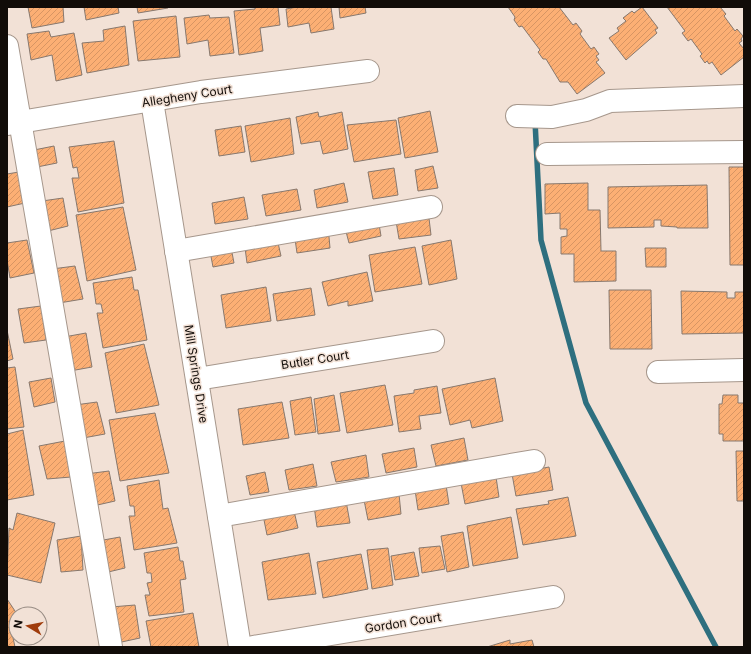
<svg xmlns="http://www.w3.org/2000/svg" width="751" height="654" viewBox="0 0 751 654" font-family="Inter,sans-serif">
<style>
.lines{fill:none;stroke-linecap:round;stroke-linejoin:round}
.stream{stroke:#2e6f7f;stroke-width:5.5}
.building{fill:url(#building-hatch);stroke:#87786e}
.minor-casing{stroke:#a6978c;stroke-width:24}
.minor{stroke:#fff;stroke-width:22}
.labels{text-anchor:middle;stroke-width:3;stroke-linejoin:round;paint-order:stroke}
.street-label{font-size:12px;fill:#110c08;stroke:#f2e1d6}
</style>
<defs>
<pattern id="building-hatch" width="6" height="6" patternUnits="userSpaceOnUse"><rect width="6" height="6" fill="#fcaf74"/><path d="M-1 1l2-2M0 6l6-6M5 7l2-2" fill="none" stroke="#d79563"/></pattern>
</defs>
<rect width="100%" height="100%" fill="#f2e1d6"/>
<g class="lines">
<polyline class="stream" points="535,121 541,240 586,403 716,647"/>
</g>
<g class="building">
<polygon points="28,7 63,7 64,22 32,28"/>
<polygon points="84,7 118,7 119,13 86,20"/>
<polygon points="137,7 168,7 168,8 138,13"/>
<polygon points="255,7 278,7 280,25 260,28 263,51 239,55 234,11 255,9"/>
<polygon points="297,7 331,7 334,29 311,33 309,23 288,27 286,9"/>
<polygon points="339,7 365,7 366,13 340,18"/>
<polygon points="508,7 559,7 573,25 576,23 582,31 580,34 591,49 594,47 599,54 596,56 599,60 596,62 605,73 577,94 568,82 560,82 546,59 543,59 538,52 540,50 522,26 519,27 514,20 515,17"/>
<polygon points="642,7 658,28 655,30 657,33 626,60 609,38 619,31 617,28 626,21 623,18 632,11 634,13"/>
<polygon points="667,7 720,7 726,14 724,16 735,31 737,29 743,36 741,39 742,41 739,43 744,49 744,57 721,75 712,62 709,64 707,61 705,63 700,56 702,54 691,39 688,41 682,33 685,31"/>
<polygon points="209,15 210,18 229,17 234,53 210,56 208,40 187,44 184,18"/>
<polygon points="176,16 180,57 138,61 133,21"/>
<polygon points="125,26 129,65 87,73 82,43 104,41 103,30"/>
<polygon points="49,31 51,37 74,33 82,75 56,81 52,55 31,60 27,34"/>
<polygon points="430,111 438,152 405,158 398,118"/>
<polygon points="318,112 319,117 342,112 348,149 323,154 320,141 301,144 296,117"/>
<polygon points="290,118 294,154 251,162 245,126"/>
<polygon points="396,120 401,154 354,162 347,125"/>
<polygon points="241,126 245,152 219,156 215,130"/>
<polygon points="114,141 124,203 78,212 72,178 79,178 77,167 73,168 69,147"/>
<polygon points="54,146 57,163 37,167 34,150"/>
<polygon points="433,166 438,188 418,191 415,170"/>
<polygon points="729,167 744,167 744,265 730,265"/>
<polygon points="394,168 398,195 373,199 368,172"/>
<polygon points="19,172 25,203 7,207 7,174"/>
<polygon points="344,183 348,202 317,208 314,190"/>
<polygon points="588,183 588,210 600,210 601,251 616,251 616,281 574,282 574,254 561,254 561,237 567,236 567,229 560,229 560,213 545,214 545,184"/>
<polygon points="707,185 708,228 677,228 677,227 661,226 661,220 654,220 654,227 608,228 608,187"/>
<polygon points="297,189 301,210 266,216 262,195"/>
<polygon points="244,197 248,219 215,224 212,203"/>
<polygon points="63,198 68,226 48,231 42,201"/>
<polygon points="123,207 136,270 87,281 76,215"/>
<polygon points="428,210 431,235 399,239 395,215"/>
<polygon points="378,218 381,236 349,243 344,224"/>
<polygon points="328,226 330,248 297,253 294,232"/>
<polygon points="276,234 281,256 247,263 244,240"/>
<polygon points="27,240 34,273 10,278 7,260 7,243"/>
<polygon points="451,240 457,279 429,285 422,246"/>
<polygon points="230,242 234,263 213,267 209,246"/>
<polygon points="415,247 422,284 375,292 369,255"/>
<polygon points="645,248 666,248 666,267 646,267"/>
<polygon points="75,266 83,299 59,303 52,269"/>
<polygon points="367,272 373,301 348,306 348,301 328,306 322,282"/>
<polygon points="132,277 134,290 138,290 147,340 103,348 97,313 103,313 101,304 96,304 93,283"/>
<polygon points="266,287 271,321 226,328 221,295"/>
<polygon points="311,288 315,315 277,321 273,294"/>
<polygon points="609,290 651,290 652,349 610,349"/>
<polygon points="681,291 727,292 727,298 735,298 735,292 744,292 744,333 682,334"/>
<polygon points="41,306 46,340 24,343 18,309"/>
<polygon points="7,330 13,359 7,361"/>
<polygon points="86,333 92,367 70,371 64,337"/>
<polygon points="144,344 159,405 116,413 105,353"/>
<polygon points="15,367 24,427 7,429 7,368"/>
<polygon points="51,378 55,402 34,407 29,382"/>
<polygon points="495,378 503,421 472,428 470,420 450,425 442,389"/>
<polygon points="385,385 393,425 347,433 340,393"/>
<polygon points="437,386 441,413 419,416 421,429 399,432 394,396 414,393 414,390"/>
<polygon points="744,394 744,441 723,441 723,434 719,434 719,404 722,404 723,395 738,395 738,403 744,403"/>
<polygon points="334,395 340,431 318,434 314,399"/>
<polygon points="311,397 316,432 295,435 290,401"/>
<polygon points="97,402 105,434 83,438 75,405"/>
<polygon points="282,402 289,438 243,445 238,409"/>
<polygon points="155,413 169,473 120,481 109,420"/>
<polygon points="23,430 34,495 7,500 7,434"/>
<polygon points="464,438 468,460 436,466 431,445"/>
<polygon points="65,441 71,477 47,479 39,446"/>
<polygon points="414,448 417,467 386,473 382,454"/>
<polygon points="736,451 744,451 744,501 737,501"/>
<polygon points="366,455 369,477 336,482 331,462"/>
<polygon points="313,464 317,486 289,490 285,470"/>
<polygon points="549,467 553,490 516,496 512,474"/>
<polygon points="109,471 115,501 93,506 86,474"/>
<polygon points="265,472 269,492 250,495 246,476"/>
<polygon points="496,477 499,497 465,504 461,483"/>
<polygon points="159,480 163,509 168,508 177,543 134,550 129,516 135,516 134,506 130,506 127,486"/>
<polygon points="446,485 449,504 418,510 415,490"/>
<polygon points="399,494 401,514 368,520 364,500"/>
<polygon points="568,497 576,536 523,545 516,509 549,504 548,501"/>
<polygon points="346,501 350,523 317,527 314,506"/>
<polygon points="294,511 298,528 267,535 263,515"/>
<polygon points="17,513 55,523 41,583 7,575 9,528 13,530"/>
<polygon points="511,517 518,558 473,566 467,526"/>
<polygon points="463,532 469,567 447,572 441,536"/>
<polygon points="81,536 83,570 61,572 57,540"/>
<polygon points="120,537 125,568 104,573 98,541"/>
<polygon points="440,546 445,569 422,573 419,548"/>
<polygon points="178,547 180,561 183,561 186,579 180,580 184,612 149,616 145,595 150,595 147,583 152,582 151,573 147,573 144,553"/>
<polygon points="388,548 393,585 372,589 367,550"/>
<polygon points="414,552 419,576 395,580 391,556"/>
<polygon points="309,553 316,594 268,600 262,562"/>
<polygon points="361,554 368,589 323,598 317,562"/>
<polygon points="7,599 17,614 16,629 12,633 15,647 7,647"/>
<polygon points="135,605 140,638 117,643 111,607"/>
<polygon points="193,613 199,647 151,647 146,621"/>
<polygon points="510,640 510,644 532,640 534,647 487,647"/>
</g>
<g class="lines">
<g class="minor-casing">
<g id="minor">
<polyline points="7,46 111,647"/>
<polyline points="152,101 240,647"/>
<polyline points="517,116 552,117 586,110 610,101 744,96"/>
<polyline points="8,124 201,92 368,71"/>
<polyline points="547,154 744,152"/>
<polyline points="176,251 431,207"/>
<polyline points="658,372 744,370"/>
<polyline points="197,379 433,341"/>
<polyline points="219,516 534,461"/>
<polyline points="253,647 553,597"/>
</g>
</g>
<use href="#minor" class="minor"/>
</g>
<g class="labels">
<g class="street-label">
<text transform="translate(187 96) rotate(-9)" y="4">Allegheny Court</text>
<text transform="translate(315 360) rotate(-9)" y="4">Butler Court</text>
<text transform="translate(196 374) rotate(81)" y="4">Mill Springs Drive</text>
<text transform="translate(403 623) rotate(-9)" y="4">Gordon Court</text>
</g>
</g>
<rect width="751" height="654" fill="none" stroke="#110c08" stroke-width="16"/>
<g transform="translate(28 626) rotate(280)"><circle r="19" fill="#f2e1d6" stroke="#988c84"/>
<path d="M0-3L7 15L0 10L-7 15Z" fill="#a03c0c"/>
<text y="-6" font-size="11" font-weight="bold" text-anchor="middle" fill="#110c08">N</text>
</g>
</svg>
